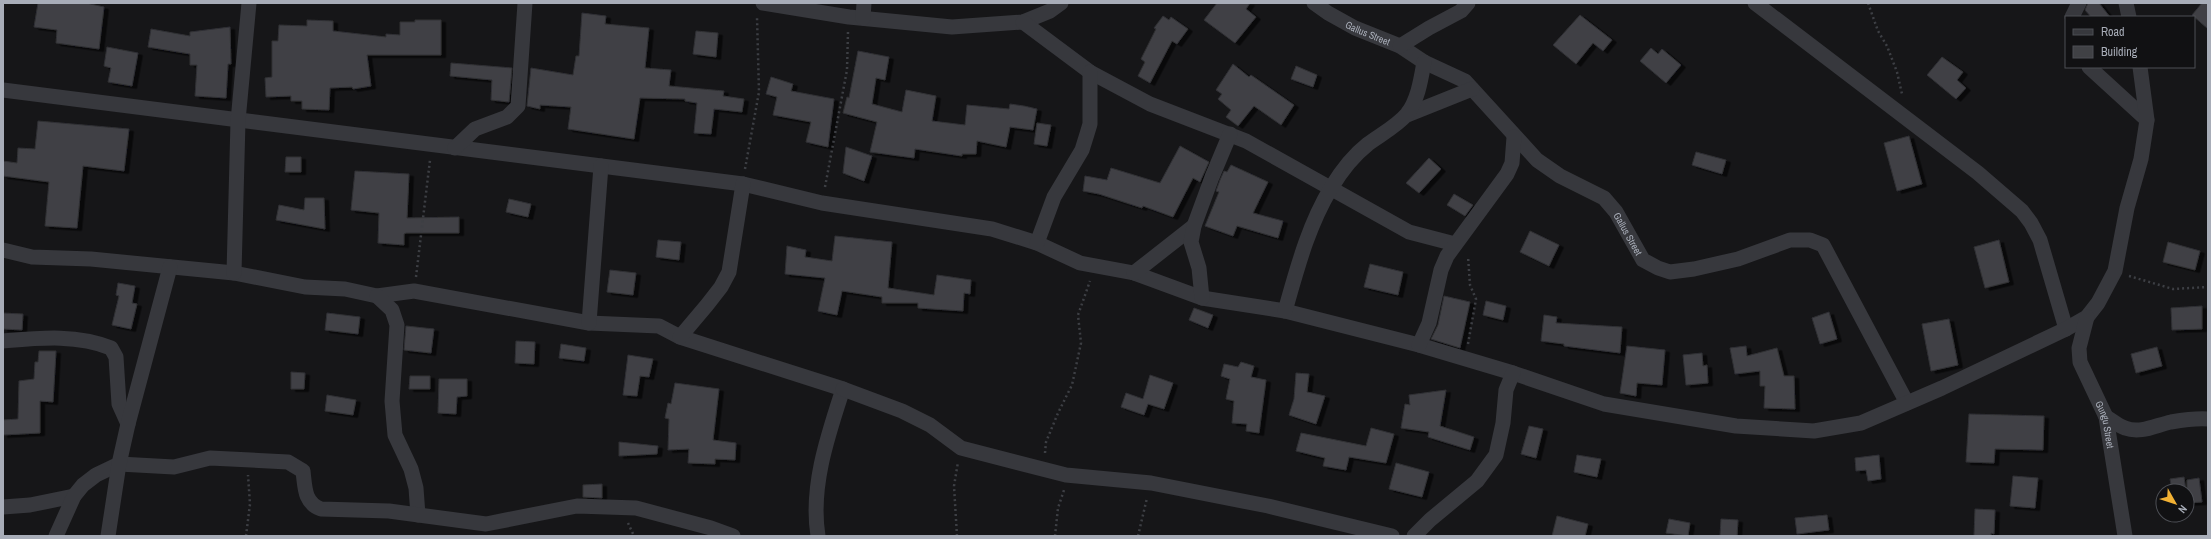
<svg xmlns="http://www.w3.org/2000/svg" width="2211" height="539" viewBox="0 0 2211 539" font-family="'Archivo Narrow',sans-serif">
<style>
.building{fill:#404145;stroke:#303034;filter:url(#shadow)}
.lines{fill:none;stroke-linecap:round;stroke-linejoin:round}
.path{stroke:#3d3f44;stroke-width:2.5;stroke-dasharray:2 3;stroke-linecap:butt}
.minor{stroke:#37383d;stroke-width:15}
.labels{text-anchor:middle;stroke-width:3;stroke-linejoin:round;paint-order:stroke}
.street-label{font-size:10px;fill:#a8adb8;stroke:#111113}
</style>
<defs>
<filter id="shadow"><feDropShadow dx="4.5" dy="2.5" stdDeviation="0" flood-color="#0009"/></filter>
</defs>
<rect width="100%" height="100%" fill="#161618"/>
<g class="building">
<polygon points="38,3 86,3 104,7 99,49 56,43 57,30 34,27"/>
<polygon points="1217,3 1250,3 1246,9 1256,17 1235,43 1204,20"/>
<polygon points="2088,3 2099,3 2110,17 2091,17 2085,10"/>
<polygon points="2202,3 2208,3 2208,29 2192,15"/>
<polygon points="582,13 606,16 605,24 649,28 645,68 671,70 669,86 724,91 723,96 744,99 742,112 714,109 711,134 694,133 697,103 685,101 685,99 640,98 634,139 568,129 571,107 540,105 540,109 527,106 531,68 573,75 576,56 579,56"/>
<polygon points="1580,15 1612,40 1603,51 1593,43 1576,64 1553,45"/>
<polygon points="1163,16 1169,20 1171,17 1188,29 1177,44 1172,41 1150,83 1138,76 1145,62 1141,59 1156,29 1154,28"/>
<polygon points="307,20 333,21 333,31 386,37 386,34 400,35 400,22 415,22 415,20 441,20 441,55 367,55 371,86 353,89 352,87 330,88 329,110 302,109 302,101 291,101 291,96 266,97 265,78 272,77 272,41 278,41 279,25 307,26"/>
<polygon points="230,27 231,64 228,64 226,98 195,96 197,65 190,65 190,54 148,47 151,29 190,36 190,32"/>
<polygon points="696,31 718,33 716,57 693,54"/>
<polygon points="107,47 138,53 132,86 108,82 111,68 104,66"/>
<polygon points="1651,48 1658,54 1662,49 1681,65 1666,83 1640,61"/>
<polygon points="858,51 889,57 885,80 876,78 872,104 902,112 906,90 936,96 932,121 965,125 967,105 1009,109 1010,104 1024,106 1037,109 1033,130 1010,127 1006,147 977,141 976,154 962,154 962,156 915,149 914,158 870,152 877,122 843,113 847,97 849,98"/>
<polygon points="1942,57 1963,72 1957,80 1966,88 1956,99 1927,75"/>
<polygon points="451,63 512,68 509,102 491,100 492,80 450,76"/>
<polygon points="1233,64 1249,77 1251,75 1294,105 1281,125 1254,106 1238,126 1226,117 1231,110 1218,99 1222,94 1216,90"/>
<polygon points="1296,66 1317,75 1313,87 1291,79"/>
<polygon points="771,77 793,84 791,91 834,99 828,147 806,142 811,122 773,115 777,97 766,94"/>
<polygon points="38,121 129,129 124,171 83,166 77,228 45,226 49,182 3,176 3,161 17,163 18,148 35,149"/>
<polygon points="1037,123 1051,125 1047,146 1034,144"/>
<polygon points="1909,136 1922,184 1897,191 1884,143"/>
<polygon points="1180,146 1209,162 1200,182 1193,178 1173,217 1143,206 1142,208 1099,194 1083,191 1085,176 1107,180 1111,168 1160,183"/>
<polygon points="846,147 872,156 864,181 843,173"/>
<polygon points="1696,152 1726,160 1722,174 1692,165"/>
<polygon points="286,157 301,157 301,172 285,172"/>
<polygon points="1429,158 1441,169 1419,193 1406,183"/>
<polygon points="1231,165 1268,182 1253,213 1283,221 1278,238 1237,226 1233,236 1205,226 1219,192 1216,191 1220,180 1224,171 1227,172"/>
<polygon points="355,171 409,174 407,218 459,217 459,233 406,233 404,234 404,245 378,243 379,213 351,210"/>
<polygon points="1454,194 1473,205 1465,216 1447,205"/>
<polygon points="305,198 324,198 325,229 276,220 279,205 304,210"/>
<polygon points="509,199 531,204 528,217 506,212"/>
<polygon points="1530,231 1559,245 1549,266 1520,252"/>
<polygon points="835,236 892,242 888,288 934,295 937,275 971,280 970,294 964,293 963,311 918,308 918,303 882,303 882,297 842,291 837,315 818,311 825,278 785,274 787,246 806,250 805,257 832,261"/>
<polygon points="658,240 681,242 679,260 656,257"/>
<polygon points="1999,240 2009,282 1985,288 1974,247"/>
<polygon points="2168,242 2200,251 2195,270 2163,262"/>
<polygon points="1370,264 1403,272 1398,295 1364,287"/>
<polygon points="610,270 636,273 633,295 607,292"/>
<polygon points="118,283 135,286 132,303 137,304 131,329 112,325 119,296 116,295"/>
<polygon points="1444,296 1470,302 1460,348 1431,339 1438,325"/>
<polygon points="1486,301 1506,306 1503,320 1483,315"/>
<polygon points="2202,306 2202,329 2172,330 2171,308"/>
<polygon points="1194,308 1213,315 1208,328 1189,320"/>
<polygon points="1829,312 1837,339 1820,344 1812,318"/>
<polygon points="3,313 23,314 22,330 3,329"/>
<polygon points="327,313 360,317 358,334 325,330"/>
<polygon points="1544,315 1557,317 1556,323 1622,327 1620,353 1564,346 1564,344 1541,341"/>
<polygon points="1949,319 1958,365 1931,371 1922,324"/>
<polygon points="406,326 434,329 431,353 404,350"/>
<polygon points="516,341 535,342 534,364 515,363"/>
<polygon points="561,344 586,348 584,361 559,358"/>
<polygon points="1627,346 1665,350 1662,385 1637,383 1636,396 1620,393"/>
<polygon points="1746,346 1747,356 1777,348 1784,376 1794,376 1795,409 1764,408 1765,386 1760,386 1760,371 1735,374 1730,348"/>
<polygon points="2157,347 2162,366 2136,373 2131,354"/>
<polygon points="39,351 56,351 53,402 40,401 40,433 3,435 3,420 18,419 19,381 34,379 35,362 38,362"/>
<polygon points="1702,353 1703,366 1707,365 1708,383 1686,385 1683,355"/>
<polygon points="628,355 653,359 649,377 640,376 637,396 623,395"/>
<polygon points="1241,362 1254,366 1251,377 1266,380 1259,433 1246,431 1247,424 1232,423 1234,401 1226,399 1230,379 1221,376 1224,364 1238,367"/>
<polygon points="291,372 305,373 304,389 291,389"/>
<polygon points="1296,373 1309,374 1307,392 1325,396 1316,424 1289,415 1294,399"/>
<polygon points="1150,375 1173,383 1164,409 1148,404 1144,415 1121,407 1126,393 1143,399"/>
<polygon points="410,376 430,376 430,389 409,389"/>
<polygon points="439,379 467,379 467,396 457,397 456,414 438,413"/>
<polygon points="675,383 719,389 713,440 736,443 735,460 715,459 715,464 688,463 689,449 668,450 669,419 665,418 668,403 671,404"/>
<polygon points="1446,390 1440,426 1474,437 1470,450 1428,437 1429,432 1401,428 1405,404 1410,405 1409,395"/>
<polygon points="327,395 356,400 353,415 325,411"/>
<polygon points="1969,414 2044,416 2043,450 1995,449 1994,463 1966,462"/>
<polygon points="1529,426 1543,429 1536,458 1521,454"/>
<polygon points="1371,428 1394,434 1386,463 1349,457 1346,470 1323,466 1325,458 1296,451 1301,433 1366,446"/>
<polygon points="619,442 658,446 657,454 619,456"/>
<polygon points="1577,455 1601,459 1597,477 1574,472"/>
<polygon points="1879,455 1881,479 1868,481 1866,470 1856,471 1855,458"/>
<polygon points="1396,463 1429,472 1422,497 1389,489"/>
<polygon points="2013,476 2038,478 2035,508 2010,506"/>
<polygon points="2184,477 2186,491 2172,491 2170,479"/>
<polygon points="2199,478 2202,502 2187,503 2187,480"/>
<polygon points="602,484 602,498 583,497 583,485"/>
<polygon points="1975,509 1995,510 1994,534 1991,533 1991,536 1974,536"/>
<polygon points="1827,515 1829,530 1797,534 1795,518"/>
<polygon points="1557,516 1588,524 1585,536 1552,536"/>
<polygon points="1669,519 1690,523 1688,536 1666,533"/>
<polygon points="1721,519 1738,520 1737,536 1720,536"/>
</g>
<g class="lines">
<g class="path">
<polyline points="1868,3 1878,31 1887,46 1897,72 1902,94"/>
<polyline points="745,169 759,92 757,17"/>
<polyline points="825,187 847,70 848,32"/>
<polyline points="2129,276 2173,289 2208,287"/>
<polyline points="416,277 430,160"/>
<polyline points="1468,344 1476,299 1470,285 1468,256"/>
<polyline points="1045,453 1046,442 1058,413 1072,385 1081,343 1078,315 1090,281"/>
<polyline points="628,523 634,536"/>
<polyline points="246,536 250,504 248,475"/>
<polyline points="957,536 954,486 958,462"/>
<polyline points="1055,536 1058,508 1064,490"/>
<polyline points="1138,536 1147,498"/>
</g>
<g class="minor">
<polyline points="763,3 849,17 952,27 1023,22 1050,11 1061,3"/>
<path id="s1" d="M1314 3 1328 13 1355 28 1400 46 1424 62 1465 81 1537 160 1560 176 1604 198 1616 212 1643 260 1658 268 1670 272 1694 269 1738 259 1790 240H1810L1823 245 1907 403"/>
<polyline points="1755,3 1978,173 2022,211 2031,223 2040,240 2066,329"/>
<polyline points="2126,3 2129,17"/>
<polyline points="2072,17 2079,3"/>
<polyline points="863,18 864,3"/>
<polyline points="1023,22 1090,72 1150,104 1246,141 1409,232 1455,244"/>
<polyline points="1400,46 1429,28 1461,11 1468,3"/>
<polyline points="2089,67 2147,120"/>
<polyline points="3,90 743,184 822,203 992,229 1037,243 1080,263 1134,273 1202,298 1285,311 1419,345 1513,373 1604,404 1736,426 1814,431 1861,423 1942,388 2066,329 2087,317 2098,303 2115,271 2127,208 2141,159 2147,120 2140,67"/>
<polyline points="1407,115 1472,89"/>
<polyline points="455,148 475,129 507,117 518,106 525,3"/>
<polyline points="1037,243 1054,197 1082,150 1087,134 1090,124 1090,72"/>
<path d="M3 250 32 257 91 259 234 273 305 287 345 289 377 296 414 291 589 323 659 326 680 337 843 389C828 435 810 487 818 536"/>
<polyline points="234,273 238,121 249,3"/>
<polyline points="1134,273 1194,226"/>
<polyline points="377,296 392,310 397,325 392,401 395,435 411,469 416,488 418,515"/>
<polyline points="1202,298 1199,268 1191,242 1194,226 1212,177 1230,134"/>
<path d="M1285 311C1297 269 1308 226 1331 188 1340 173 1354 155 1368 144 1380 135 1397 126 1407 114 1418 100 1421 79 1424 62"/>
<path id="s2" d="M2087 317 2079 348 2080 362 2106 417 2125 536"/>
<polyline points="589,323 601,166"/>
<polyline points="680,337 707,305 721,287 729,272 743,184"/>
<path d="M3 341C39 338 77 334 111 348L116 357 119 404 128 424"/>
<polyline points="1419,345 1429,323 1441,270 1447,256 1507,174 1512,163 1514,137"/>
<polyline points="843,389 902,411 930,425 961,448 1066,475 1151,483 1268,506 1392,536"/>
<path d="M2106 417C2112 420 2118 426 2125 428 2141 434 2156 425 2171 422 2183 420 2195 418 2208 419"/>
<polyline points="3,507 30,505 74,496"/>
<path d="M56 536 74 496 83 485 96 475 119 464 174 467 210 458 288 462 303 471C305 487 304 503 321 509L389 511 486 524 577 506 636 508 711 528 733 536"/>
<polyline points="108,536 119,464 128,424 170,267"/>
<polyline points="1414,536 1430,520 1477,481 1496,455 1503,423 1506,390 1513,373"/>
</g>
</g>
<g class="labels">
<g class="street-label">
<text dy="4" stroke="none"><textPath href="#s1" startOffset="62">Gallus Street</textPath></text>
<text dy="4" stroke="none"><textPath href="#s1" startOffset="398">Gallus Street</textPath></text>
<text dy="4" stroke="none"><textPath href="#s2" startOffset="114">Gungu Street</textPath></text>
</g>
</g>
<rect width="2211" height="539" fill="none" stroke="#a8adb8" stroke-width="8"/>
<rect x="2065" y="16" width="130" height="52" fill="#111113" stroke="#4d4f55"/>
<rect x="2073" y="29" width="20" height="6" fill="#37383d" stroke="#4d4f55"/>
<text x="2101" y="36" font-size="12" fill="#a8adb8">Road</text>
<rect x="2073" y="46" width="20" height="12" fill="#404145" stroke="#4d4f55"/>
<text x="2101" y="56" font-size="12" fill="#a8adb8">Building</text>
<g transform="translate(2175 503) rotate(129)"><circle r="19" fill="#111113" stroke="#4d4f55"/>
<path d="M0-3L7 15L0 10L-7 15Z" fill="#f2b134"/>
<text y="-6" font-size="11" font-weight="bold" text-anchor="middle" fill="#a8adb8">N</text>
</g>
</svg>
